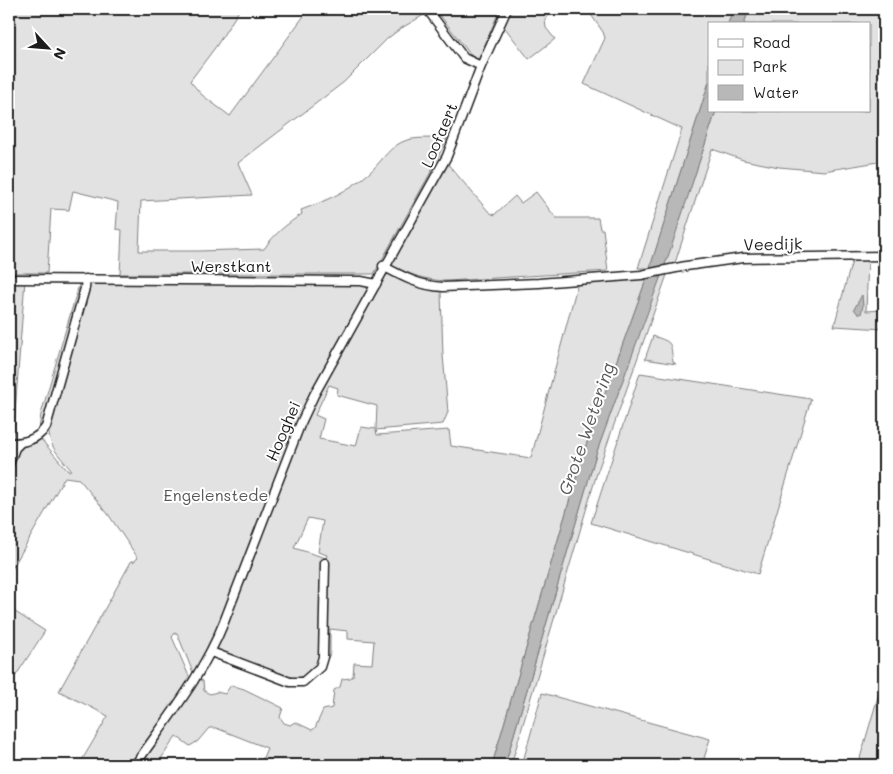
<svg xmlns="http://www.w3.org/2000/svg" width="893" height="774" viewBox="0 0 893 774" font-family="Mali,sans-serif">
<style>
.green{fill:#e2e2e2;stroke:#7f7f7f;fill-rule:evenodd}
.water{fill:#b8b8b8;stroke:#7a7a7a}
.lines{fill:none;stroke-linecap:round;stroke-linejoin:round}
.minor-casing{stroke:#1c1c1c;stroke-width:11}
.minor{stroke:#fff;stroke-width:8}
.labels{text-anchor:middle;stroke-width:4;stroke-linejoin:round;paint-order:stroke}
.street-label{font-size:16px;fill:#1c1c1c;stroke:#fff}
.park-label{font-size:16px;fill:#575757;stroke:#fff}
.water-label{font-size:18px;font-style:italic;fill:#5a5a5a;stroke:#fff}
</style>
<rect width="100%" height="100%" fill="#fff"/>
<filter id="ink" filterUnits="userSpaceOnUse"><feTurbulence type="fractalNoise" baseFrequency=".02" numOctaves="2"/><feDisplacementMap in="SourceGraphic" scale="10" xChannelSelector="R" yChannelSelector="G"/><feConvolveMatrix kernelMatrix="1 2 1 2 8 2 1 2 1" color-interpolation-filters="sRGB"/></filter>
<g filter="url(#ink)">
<g class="green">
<path d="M9 9H240L217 45 190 81 202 95 230 116 309 9H424L427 13 400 29 387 39 344 82 238 163 252 195 141 201 139 251H198L264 249C274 234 287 224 302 214L301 210C326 201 348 191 368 174 380 164 387 149 402 142 414 136 434 139 447 138L432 170 374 274H120L122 230 116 229 118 202 73 191 69 210 51 209 47 273H9Z"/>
<polygon points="435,9 500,9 477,63"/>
<polygon points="510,9 556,9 545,19 546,28 555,39 529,59 505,28 503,23"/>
<polygon points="587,9 733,9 728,24 709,24 709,82 650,268 638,268 682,129 584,84 605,38 603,32"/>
<polygon points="749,9 884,9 884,161 824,171 779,167 743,160 712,149 675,263 664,267 716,111 869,111 869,24 744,24"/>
<path d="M447 163 489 212 494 215 515 196 521 203 536 192 556 218H598L600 229H603L608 271 447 281C423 280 412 275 391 265Z"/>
<polygon points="868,260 866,311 884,310 884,329 834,326 852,261"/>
<polygon points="668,272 597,473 511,765 505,765 596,454 661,274"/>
<path d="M389 274 441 292 443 355 448 412 443 424 376 430 377 435 449 430 451 446 531 458 578 282 647 277 584 451 492 765H260L267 748 216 728H209L198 741 190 746 176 736 157 765H139L199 679 203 681 204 691 210 694 217 692 225 694 231 685 244 689 283 708 280 717 284 723 290 725 295 722 312 730 315 728 323 710 332 708 334 690 340 687 342 679 350 678 353 676 354 663 372 664 374 641 348 639V631L330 629V654L324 665 305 683 219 653 194 675 177 633H175L172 637 191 681 132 765H79L108 716 59 691 132 560 133 562 138 558 108 514 79 479 65 477 9 574V468L21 444 40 438 68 471 71 470C59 455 47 446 49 425L89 285 93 283 368 282ZM329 385 338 388 337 395 377 406 376 429 361 427 356 446 319 439 324 419 315 415ZM308 518 323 521 318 552 327 555 326 558 294 548Z"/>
<polygon points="9,280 25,280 13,439 9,440"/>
<polygon points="80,281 82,287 46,420 39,430 41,414"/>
<path d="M653 336C674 343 670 342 673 362L676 364 645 359Z"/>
<polygon points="640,373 811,399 758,574 591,523"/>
<polygon points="9,608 45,631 9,686"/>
<polygon points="884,676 884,765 858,765"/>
<polygon points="542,693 710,739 702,765 522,765"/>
</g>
<g class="water">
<polygon points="733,9 749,9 744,24 728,24"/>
<polygon points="709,82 709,111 716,111 670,251 596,454 505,765 492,765 584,451 647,277"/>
<polygon points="862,295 863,306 861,314 858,314 854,309"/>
</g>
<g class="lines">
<g class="minor-casing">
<g id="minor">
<polyline points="427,9 464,58 481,66"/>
<path d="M383 266C403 277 420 286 443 287L539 283 641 275 686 266 743 258 884 256"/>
<polyline points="9,279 361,281 376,284"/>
<path d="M9 443C24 443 37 440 46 427L85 288 86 279"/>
<polyline points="9,464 15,448 20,443"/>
<polyline points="211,652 290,682 303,682 320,667 323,657 325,563"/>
<path d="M135 765C167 719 203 675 224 622L300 425 314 395 447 156 481 66 507 9"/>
</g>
</g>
<use href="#minor" class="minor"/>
</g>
</g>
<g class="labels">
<g class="street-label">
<text transform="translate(439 135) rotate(-67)" y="6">Loofaert</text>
<text transform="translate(773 244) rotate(-1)" y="6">Veedijk</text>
<text x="231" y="272">Werstkant</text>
<text transform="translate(283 431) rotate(-67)" y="6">Hooghei</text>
</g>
<g class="park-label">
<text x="216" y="501">Engelenstede</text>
</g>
<g class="water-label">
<text transform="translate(587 429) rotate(-71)" y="6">Grote Wetering</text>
</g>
</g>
<rect width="893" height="774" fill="none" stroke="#fff" stroke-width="30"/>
<rect x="15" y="15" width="863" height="744" fill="none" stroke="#1c1c1c" stroke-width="2" filter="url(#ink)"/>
<rect x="708" y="22" width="162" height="90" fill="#ffffff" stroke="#a4a4a4"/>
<rect x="718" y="39" width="25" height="8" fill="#ffffff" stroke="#a4a4a4"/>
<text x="753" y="48" font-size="15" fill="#1c1c1c">Road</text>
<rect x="718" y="60" width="25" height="15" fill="#e2e2e2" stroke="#a4a4a4"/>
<text x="753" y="72" font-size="15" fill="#1c1c1c">Park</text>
<rect x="718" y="85" width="25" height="15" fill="#b8b8b8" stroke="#a4a4a4"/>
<text x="753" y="98" font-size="15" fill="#1c1c1c">Water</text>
<g transform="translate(48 48) rotate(116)" stroke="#ffffff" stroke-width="4" paint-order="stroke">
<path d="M0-4L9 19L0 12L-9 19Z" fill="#1c1c1c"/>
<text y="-8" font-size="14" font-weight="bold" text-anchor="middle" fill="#1c1c1c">N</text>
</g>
</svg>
